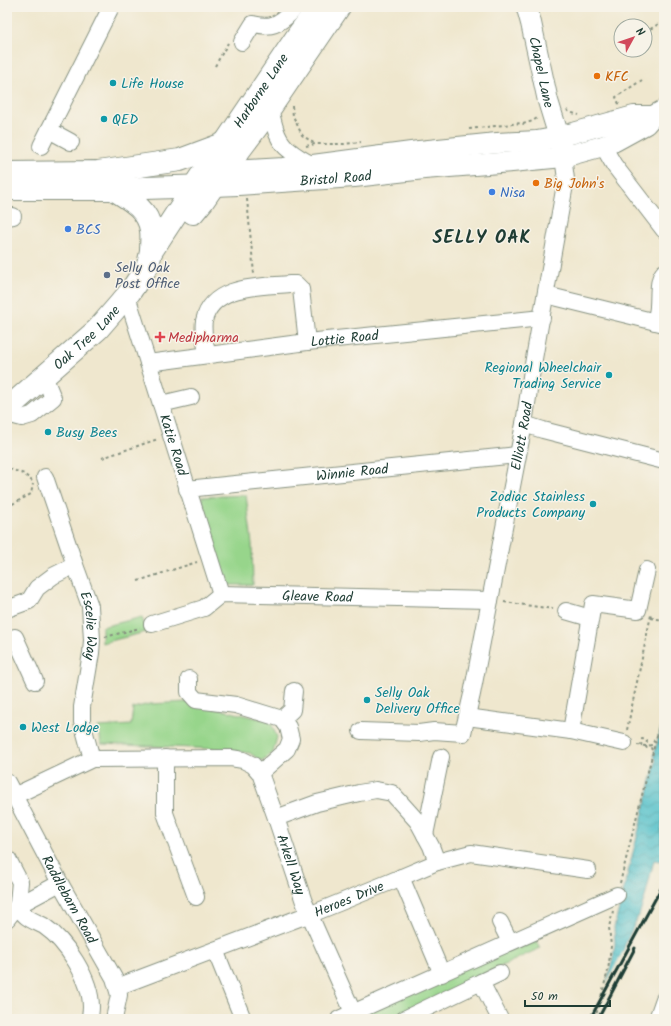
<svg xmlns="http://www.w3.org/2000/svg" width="671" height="1026" viewBox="0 0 671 1026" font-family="Kalam,sans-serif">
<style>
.green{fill:#97d58b;stroke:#5b8960}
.water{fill:url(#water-waves);stroke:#3a7f7f}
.pier{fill:#efe7ce}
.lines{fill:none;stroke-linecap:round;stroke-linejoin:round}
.minor-casing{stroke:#879281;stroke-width:18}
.major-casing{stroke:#879281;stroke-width:22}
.highway-casing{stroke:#879281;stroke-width:24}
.path{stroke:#879281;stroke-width:2;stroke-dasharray:3 3;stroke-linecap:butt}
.minor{stroke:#fff;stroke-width:16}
.major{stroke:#fff;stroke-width:20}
.highway{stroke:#fff;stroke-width:22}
.rail{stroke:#1f3d34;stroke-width:3}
.food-dot{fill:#e8710a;stroke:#f7f3e8;stroke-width:1.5}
.culture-dot{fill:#0f9aa8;stroke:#f7f3e8;stroke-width:1.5}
.shop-dot{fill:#3f7fe0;stroke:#f7f3e8;stroke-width:1.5}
.service-dot{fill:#5c6f8a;stroke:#f7f3e8;stroke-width:1.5}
.health-dot{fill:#e0444e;stroke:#f7f3e8;stroke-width:1.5}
.labels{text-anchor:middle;stroke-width:3;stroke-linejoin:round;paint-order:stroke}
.street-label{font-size:14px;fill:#1f3d34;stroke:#f7f3e8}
.food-label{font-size:14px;fill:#c56008;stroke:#f7f3e8;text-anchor:start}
.culture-label{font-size:14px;fill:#0d838f;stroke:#f7f3e8;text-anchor:start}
.shop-label{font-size:14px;fill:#366cbe;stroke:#f7f3e8;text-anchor:start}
.service-label{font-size:14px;fill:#4e5e75;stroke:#f7f3e8;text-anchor:start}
.health-label{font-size:14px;fill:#be3a42;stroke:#f7f3e8;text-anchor:start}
.district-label{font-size:18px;font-weight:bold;letter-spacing:1px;fill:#1f3d34;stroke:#f7f3e8}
</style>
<defs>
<pattern id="water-waves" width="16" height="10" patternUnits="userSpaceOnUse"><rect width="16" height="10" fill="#54c1ca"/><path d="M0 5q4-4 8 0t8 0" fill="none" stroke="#459ea5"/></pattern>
</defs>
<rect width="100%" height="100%" fill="#f7f3e8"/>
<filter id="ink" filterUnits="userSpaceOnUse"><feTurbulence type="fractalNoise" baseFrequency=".025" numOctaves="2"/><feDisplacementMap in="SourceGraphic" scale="8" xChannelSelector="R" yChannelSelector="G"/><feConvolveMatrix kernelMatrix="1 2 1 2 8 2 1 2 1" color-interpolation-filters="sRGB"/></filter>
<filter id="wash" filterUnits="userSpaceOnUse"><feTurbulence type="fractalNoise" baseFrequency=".012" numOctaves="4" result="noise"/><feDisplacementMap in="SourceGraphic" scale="16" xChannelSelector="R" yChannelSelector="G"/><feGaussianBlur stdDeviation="0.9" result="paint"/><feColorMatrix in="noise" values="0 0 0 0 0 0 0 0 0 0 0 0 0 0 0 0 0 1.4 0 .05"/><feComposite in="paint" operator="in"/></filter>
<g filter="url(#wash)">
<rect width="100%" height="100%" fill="#efe7ce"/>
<g class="green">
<polygon points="246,495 252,544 253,585 226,585 201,497"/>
<polygon points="142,617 146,632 102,643 102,627"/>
<polygon points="187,702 270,721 277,737 273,753 261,761 250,753 217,749 101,744 100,735 98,727 131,725 133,708 150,704"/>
<polygon points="533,935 540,948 390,1019 366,1019 364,1013"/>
</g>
<polygon class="water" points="664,716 664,812 661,832 662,845 664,849 664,859 659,861 654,860 645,897 640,912 625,945 604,1019 597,1019 613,958 615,943 614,928 656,761 654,755"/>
<polygon class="pier" points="628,942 607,1014 605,1019 595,1019 603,989"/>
</g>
<g filter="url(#ink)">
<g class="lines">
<g class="minor-casing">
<g id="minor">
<path d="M242 42 253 24C268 27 274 27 286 17 290 14 293 11 295 7"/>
<path d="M270 109C274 124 276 140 289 150 296 156 305 161 313 165"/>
<polyline points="71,142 49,130 111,7"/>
<polyline points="41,146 49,130"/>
<polyline points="603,146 614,165 664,230"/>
<polyline points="7,217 13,216"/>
<polyline points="546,295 664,324"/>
<path id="s1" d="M127 296 221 594"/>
<path d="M655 322C656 317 658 312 658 306 659 296 657 279 664 272"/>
<path d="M207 355C206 344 202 332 204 321 212 284 261 287 290 284H296L301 289 307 342"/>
<path id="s2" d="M148 363 307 342 542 318"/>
<polyline points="161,404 191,397"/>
<polyline points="7,414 22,418 32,415 53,398 44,376"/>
<polyline points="524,424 543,430 664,461"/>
<path id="s3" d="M45 477 75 565 90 606 92 640 91 653 82 707V722L92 759"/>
<path id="s4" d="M187 489 517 455"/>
<polyline points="7,609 29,601 37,588 53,576 75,565"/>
<polyline points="566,611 590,618"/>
<path id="s5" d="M152 624 204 608 221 594 490 600"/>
<polyline points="7,641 15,637 35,681"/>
<polyline points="189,679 189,692 196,700 236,705 282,719 288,727 291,739 287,749 260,773"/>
<polyline points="467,717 571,731 624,743"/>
<polyline points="282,719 292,710 294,691"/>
<path id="s6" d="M361 731 419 733 434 731 463 733 472 694 524 424 532 370 566 179 563 157"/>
<polyline points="571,731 593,604 638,610 647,570"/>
<polyline points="165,758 165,813 196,897"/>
<path id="s7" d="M7 782 60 883 114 978 119 995 114 1019"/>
<path id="s8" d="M14 796 92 759 231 758 243 760 253 765 260 773 276 818 304 902 356 1019"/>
<polyline points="276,818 317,803 359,793 376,790 392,793 418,822 431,846 437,862"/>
<polyline points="425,835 441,757"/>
<path d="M8 859 20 882 18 903 17 906C20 910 23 914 27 917 32 921 39 923 44 926 66 941 91 979 91 1007 91 1011 90 1015 90 1019"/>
<polyline points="401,877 442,974"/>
<polyline points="7,919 17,906 60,883"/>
<polyline points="500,922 510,942"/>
<polyline points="215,950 243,1019"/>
<polyline points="481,982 500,973"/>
<path id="s9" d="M117 987 299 918 309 915 390 882 437 862 471 853 588 870"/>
<polyline points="339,1019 617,895"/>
<polyline points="404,1019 481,982 500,1019"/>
<polyline points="657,1019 664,999"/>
</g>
</g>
<g class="major-casing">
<g id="major">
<path id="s10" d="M526 7 528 12 531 23 548 101 559 137 562 150"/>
<polyline points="210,173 231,171 284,168 313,165 419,151 497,143 537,141 559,137 634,116 653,116"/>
<path id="s11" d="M214 186 238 185 354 177 424 169 512 162 563 157 603 146 615 141 646 124 653 116 664 110"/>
</g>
</g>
<g class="highway-casing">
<g id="highway">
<polyline points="7,173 98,172 180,160 223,144"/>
<polyline points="7,189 113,189 207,186"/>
<path d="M113 189C129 199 148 209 151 230 152 237 151 245 151 252"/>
<polyline points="193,213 203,201 223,172 260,123 339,7"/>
<path id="s12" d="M7 409 98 329 130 292 148 265 151 252 202 174 225 143 300 32 319 7"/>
</g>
</g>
<g class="path">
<polyline points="661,7 664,13"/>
<polyline points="645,32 664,21"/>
<polyline points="621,46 621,45"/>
<polyline points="215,66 228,43"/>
<polyline points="619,104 616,97 642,80"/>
<polyline points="292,106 293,116 302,135 315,144"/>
<polyline points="567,110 569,112 579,115"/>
<polyline points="523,124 533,121 537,118"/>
<polyline points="469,129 521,123 523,124"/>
<polyline points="306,146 315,144 344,144 361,142"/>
<polyline points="247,199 254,274"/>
<polyline points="7,447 8,449 7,454"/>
<polyline points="102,458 158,439"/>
<polyline points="7,463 10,469 24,474 32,481"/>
<polyline points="7,507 31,494 33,484"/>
<polyline points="138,581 197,562"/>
<polyline points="504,602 553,609"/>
<polyline points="651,618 664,620"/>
<polyline points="105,637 140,628"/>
<polyline points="627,730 651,615"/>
<polyline points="637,745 646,746 652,745 655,739"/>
<polyline points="641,746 642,739 647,740 646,747 647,748 651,748 652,750"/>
<polyline points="620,883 664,708"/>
<polyline points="595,1019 608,971 611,946 609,927 613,911"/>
</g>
<use href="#minor" class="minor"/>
<use href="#major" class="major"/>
<use href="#highway" class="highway"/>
<g class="rail">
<polyline points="590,1019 664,883"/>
<polyline points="598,1019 635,948"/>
</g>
</g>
</g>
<g class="food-dot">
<circle cx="597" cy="76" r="4"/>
<circle cx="536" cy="183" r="4"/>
</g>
<g class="culture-dot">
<circle cx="113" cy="83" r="4"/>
<circle cx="104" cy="119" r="4"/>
<circle cx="609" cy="375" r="4"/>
<circle cx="48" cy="432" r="4"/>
<circle cx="593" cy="504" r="4"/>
<circle cx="367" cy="700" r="4"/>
<circle cx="23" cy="727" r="4"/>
</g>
<g class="shop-dot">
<circle cx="492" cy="192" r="4"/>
<circle cx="68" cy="229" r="4"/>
</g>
<circle class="service-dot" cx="107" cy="275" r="4"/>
<path class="health-dot" d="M158 331h4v4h4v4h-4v4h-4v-4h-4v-4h4z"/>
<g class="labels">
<g class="street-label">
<text dy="5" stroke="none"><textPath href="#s10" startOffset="67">Chapel Lane</textPath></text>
<text dy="5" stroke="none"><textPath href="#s12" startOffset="411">Harborne Lane</textPath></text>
<text dy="5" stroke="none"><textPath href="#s11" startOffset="122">Bristol Road</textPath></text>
<text dy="5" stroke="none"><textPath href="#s12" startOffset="107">Oak Tree Lane</textPath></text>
<text dy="5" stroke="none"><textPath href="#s2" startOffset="198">Lottie Road</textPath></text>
<text dy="5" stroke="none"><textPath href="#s6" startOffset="405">Elliott Road</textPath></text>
<text dy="5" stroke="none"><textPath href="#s1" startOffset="156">Katie Road</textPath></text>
<text dy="5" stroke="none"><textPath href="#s4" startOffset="166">Winnie Road</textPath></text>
<text dy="5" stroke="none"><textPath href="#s5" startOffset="173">Gleave Road</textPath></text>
<text dy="5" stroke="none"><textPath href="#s3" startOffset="156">Escelie Way</textPath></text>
<text dy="5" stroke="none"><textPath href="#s8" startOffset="356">Arkell Way</textPath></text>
<text dy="5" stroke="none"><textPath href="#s7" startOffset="133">Raddlebarn Road</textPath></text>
<text dy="5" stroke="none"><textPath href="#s9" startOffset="248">Heroes Drive</textPath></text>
</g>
<g class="food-label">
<text x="605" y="81">KFC</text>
<text x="544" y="188">Big John's</text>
</g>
<g class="culture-label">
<text x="121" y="88">Life House</text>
<text x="112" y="124">QED</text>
<text x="601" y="372" text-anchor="end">Regional Wheelchair<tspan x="601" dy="16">Trading Service</tspan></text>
<text x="56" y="437">Busy Bees</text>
<text x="585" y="501" text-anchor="end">Zodiac Stainless<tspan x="585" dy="16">Products Company</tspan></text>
<text x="375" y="697">Selly Oak<tspan x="375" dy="16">Delivery Office</tspan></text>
<text x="31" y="732">West Lodge</text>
</g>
<g class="shop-label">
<text x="500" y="197">Nisa</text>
<text x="76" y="234">BCS</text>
</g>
<g class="service-label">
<text x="115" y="272">Selly Oak<tspan x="115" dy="16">Post Office</tspan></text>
</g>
<g class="health-label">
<text x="168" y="342">Medipharma</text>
</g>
<g class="district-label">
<text x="482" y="243">SELLY OAK</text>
</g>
</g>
<rect width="671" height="1026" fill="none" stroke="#f7f3e8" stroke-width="24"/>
<g transform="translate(633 38) rotate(50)"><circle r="19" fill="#f7f3e8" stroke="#a1aaa0"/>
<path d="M0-3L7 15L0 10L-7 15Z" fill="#d1495b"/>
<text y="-6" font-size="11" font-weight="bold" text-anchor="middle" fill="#1f3d34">N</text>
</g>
<path d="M525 1000v6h85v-6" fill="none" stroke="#1f3d34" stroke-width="2"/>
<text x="531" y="1000" font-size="12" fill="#1f3d34" stroke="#f7f3e8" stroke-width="3" paint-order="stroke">50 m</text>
</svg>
